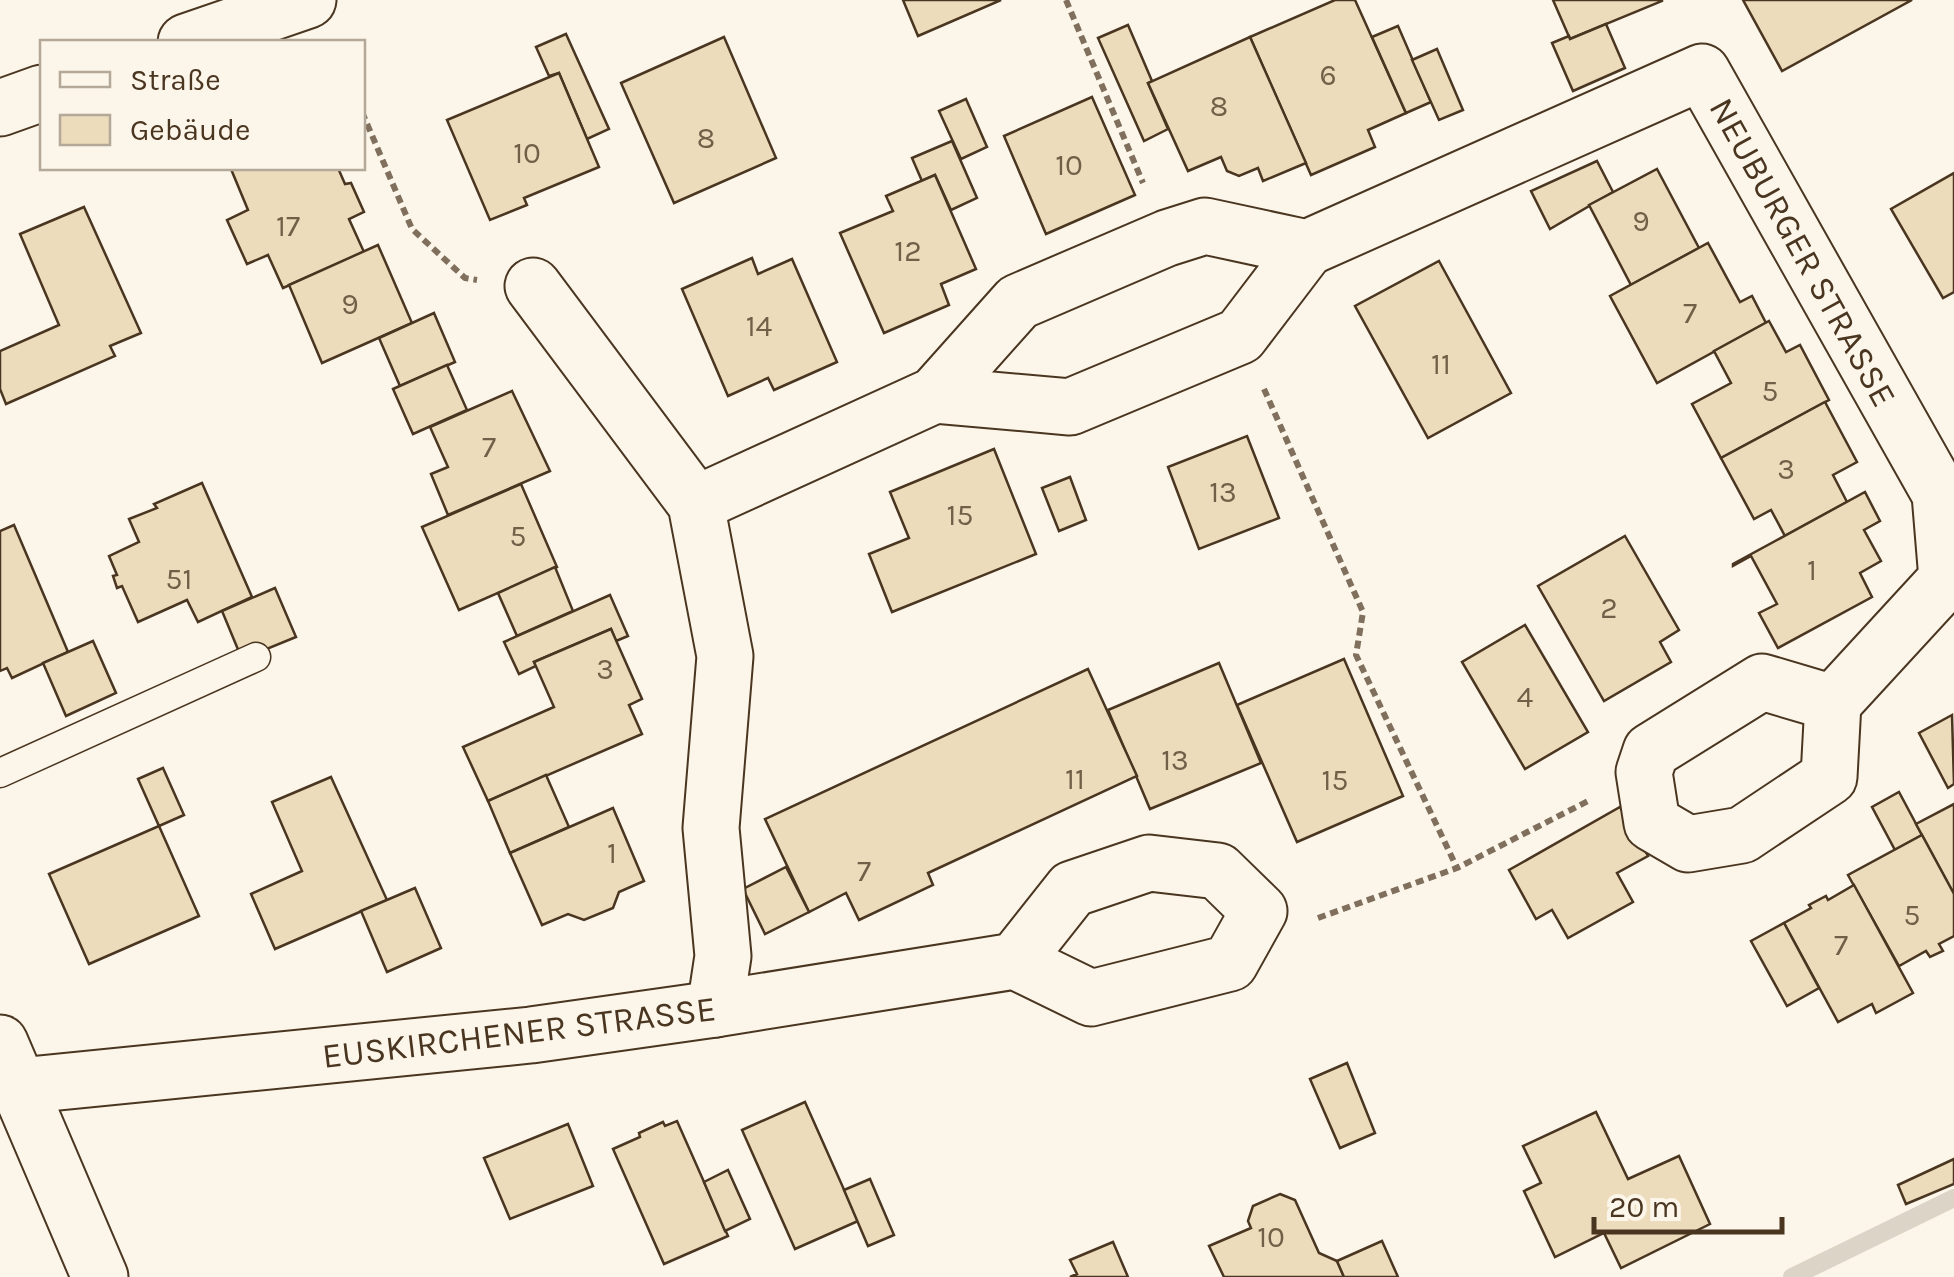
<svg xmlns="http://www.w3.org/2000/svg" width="1954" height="1277" viewBox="0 0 1954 1277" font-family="Karla,sans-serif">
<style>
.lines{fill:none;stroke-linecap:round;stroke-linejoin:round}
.stream{stroke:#dcd4c6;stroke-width:18}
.building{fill:#ecdcbc;stroke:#4a3520;stroke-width:2.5}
.service-casing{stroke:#4a3520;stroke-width:31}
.minor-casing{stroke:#4a3520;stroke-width:59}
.path{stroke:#7f6f5c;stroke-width:6;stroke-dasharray:8 5;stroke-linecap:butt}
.service{stroke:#fbf6e9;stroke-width:28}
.minor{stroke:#fbf6e9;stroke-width:55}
.labels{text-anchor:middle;stroke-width:8;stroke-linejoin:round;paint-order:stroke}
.number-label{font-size:30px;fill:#725f47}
.street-label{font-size:35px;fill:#4a3520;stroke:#fbf6e9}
</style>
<rect width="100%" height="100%" fill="#fbf6e9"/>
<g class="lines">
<polyline class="stream" points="1792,1277 1954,1198"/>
</g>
<g class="building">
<polygon points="903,0 1001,0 918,36"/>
<polygon points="1335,0 1355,0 1406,113 1368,130 1375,147 1311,175 1250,37"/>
<polygon points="1553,0 1662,0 1662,1 1570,39"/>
<polygon points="1743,0 1912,0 1782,71"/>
<polygon points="1606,24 1625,68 1573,91 1552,43 1569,36 1570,39"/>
<polygon points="1128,25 1152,81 1148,83 1168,129 1144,141 1098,38"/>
<polygon points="1398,26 1431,102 1406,113 1372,37"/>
<polygon points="566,34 609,129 587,139 559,73 549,76 536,47"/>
<polygon points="724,37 776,158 674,203 621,83"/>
<polygon points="1250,37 1306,163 1263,181 1258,168 1239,176 1227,171 1221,157 1188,171 1148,83"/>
<polygon points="1437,49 1463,110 1439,120 1412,60"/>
<polygon points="559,73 599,167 524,198 527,205 490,220 447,120"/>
<polygon points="1092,97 1135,195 1046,234 1004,136"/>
<polygon points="966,99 987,147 961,159 939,111"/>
<polygon points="952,141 977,198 951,210 935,175 922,181 912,158"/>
<polygon points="1597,161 1613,192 1550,229 1531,191"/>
<polygon points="233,168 338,168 345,184 351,183 364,212 349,219 364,252 283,288 268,255 247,264 227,220 248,210 231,169"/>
<polygon points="1657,169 1699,248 1631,285 1589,205"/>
<polygon points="1954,173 1954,292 1943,298 1891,209"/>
<polygon points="935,175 976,269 941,284 949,305 884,333 840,233 893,211 886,196"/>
<polygon points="84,207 141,333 110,346 115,356 6,404 0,389 0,351 59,325 20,234"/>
<polygon points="1708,243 1740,302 1752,296 1766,323 1657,383 1610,296"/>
<polygon points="378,245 412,323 322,363 289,285"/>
<polygon points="752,258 758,274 792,259 837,362 774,390 768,378 728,396 682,289"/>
<polygon points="1439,261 1511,393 1428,438 1355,306"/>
<polygon points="434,313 455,362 400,386 379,338"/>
<polygon points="1769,321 1786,352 1800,345 1829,400 1721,458 1692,404 1731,383 1714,351"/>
<polygon points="447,365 467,410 413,434 393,389"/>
<polygon points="512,391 550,471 448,515 431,474 448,467 430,427"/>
<polygon points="1825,402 1857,462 1833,475 1847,502 1785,536 1771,510 1754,519 1721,458"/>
<polygon points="1247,436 1279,518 1199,549 1168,467"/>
<polygon points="994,449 1036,554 892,612 869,554 909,538 890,492"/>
<polygon points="1070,477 1086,520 1059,531 1042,488"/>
<polygon points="202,483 252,597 198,622 187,600 138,622 122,586 117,588 113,576 117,575 109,556 139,542 129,519 157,508 154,504"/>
<polygon points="521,484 557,567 459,610 422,527"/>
<polygon points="1865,492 1880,521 1864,530 1881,561 1860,573 1872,597 1778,648 1759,613 1777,604 1751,556 1733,566 1733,564"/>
<polygon points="14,525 68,652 12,678 7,668 0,671 0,531"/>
<polygon points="1625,536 1679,630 1660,642 1671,662 1604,701 1538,586"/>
<polygon points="555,567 573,611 517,636 498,593"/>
<polygon points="275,588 296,637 242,659 222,611"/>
<polygon points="610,595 628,636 616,641 611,629 534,662 536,666 519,674 504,642"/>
<polygon points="1525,625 1588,732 1525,769 1462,662"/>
<polygon points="611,629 642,699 629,705 642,734 488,801 463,747 554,707 534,662"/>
<polygon points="93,641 116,693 66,716 43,663"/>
<polygon points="1344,659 1403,796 1297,842 1237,705"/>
<polygon points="1219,663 1261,763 1150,809 1108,710"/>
<polygon points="1088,669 1137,776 928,873 933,885 859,920 846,893 809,912 765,819"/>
<polygon points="1952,715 1954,784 1948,788 1919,733"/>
<polygon points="163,768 184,815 159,826 138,779"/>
<polygon points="546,775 569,827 510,853 488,801"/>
<polygon points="331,777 387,900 275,949 251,894 302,871 272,802"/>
<polygon points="1899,792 1922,835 1895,850 1872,807"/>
<polygon points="1954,804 1954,894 1916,824"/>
<polygon points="1620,807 1648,856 1617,873 1633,902 1568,938 1552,910 1536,919 1509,870"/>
<polygon points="613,808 644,881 619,892 613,908 584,920 568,914 542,925 510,853"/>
<polygon points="159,826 199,916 89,964 49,874"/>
<polygon points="1922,835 1954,894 1954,936 1939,944 1943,951 1930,957 1926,951 1899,966 1848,875"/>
<polygon points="786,867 809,912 765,934 743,889"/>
<polygon points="1854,885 1913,993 1876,1013 1872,1004 1838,1022 1784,923 1811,908 1809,905 1826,896 1828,900"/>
<polygon points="415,888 441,948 387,972 361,911"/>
<polygon points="1784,923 1819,988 1787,1006 1751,941"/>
<polygon points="1347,1063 1375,1133 1340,1148 1310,1079"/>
<polygon points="805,1102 858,1221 795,1249 742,1130"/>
<polygon points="1596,1112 1628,1179 1679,1156 1710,1224 1621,1268 1604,1233 1555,1257 1524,1191 1541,1183 1523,1146"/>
<polygon points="677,1121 728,1236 664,1264 613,1149 640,1137 639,1133 663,1122 665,1126"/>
<polygon points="568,1124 593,1186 510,1219 484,1158"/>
<polygon points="1954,1159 1954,1184 1906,1204 1898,1185"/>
<polygon points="728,1170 750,1219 725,1231 704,1182"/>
<polygon points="870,1179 894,1235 868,1246 844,1190"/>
<polygon points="1280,1194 1295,1200 1319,1253 1337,1261 1344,1277 1224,1277 1209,1246 1251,1228 1248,1221 1253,1206"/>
<polygon points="1382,1241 1398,1277 1344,1277 1337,1261"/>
<polygon points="1113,1242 1128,1277 1070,1277 1077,1274 1070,1260"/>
</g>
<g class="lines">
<g class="service-casing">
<polyline id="service" points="0,773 256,657"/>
</g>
<g class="minor-casing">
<g id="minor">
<polyline points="186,42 308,0"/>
<polyline points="0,108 42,93"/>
<polyline points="533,286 696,504 725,656 711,828 723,956 715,1009"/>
<polyline points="935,395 1070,407 1240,336 1307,248"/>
<polyline points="696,504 935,395 1018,302 1167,238 1205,226 1307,248 1702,72 1940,494 1947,579 1833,703 1829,777 1742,835 1688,844 1652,823 1644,772 1651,751 1762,682 1833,703"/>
<polyline points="0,1043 100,1277"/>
<polyline points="19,1086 531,1035 715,1009 1015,961 1072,889 1149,863 1218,871 1259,911 1230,963 1091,998 1015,961"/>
</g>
</g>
<g class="path">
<polyline points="1066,0 1143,183"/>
<polyline points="362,112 412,229 465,278 477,280"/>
<polyline points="1264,389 1363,612 1356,655 1457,868"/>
<polyline points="1318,918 1457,868 1590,800"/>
</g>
<use href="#service" class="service"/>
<use href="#minor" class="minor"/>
</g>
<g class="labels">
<g class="number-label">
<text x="1328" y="85">6</text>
<text x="1219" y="116">8</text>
<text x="706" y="148">8</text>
<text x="527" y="163">10</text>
<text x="1069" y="175">10</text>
<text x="1641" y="231">9</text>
<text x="288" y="236">17</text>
<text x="908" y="261">12</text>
<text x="350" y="314">9</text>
<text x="1690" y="323">7</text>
<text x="759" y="336">14</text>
<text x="1441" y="374">11</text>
<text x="1770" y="401">5</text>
<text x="489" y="457">7</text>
<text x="1786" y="479">3</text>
<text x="1223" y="502">13</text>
<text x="960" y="525">15</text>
<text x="518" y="546">5</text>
<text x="1812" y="580">1</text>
<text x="179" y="589">51</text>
<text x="1609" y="618">2</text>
<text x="605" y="679">3</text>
<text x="1525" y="707">4</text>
<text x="1175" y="770">13</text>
<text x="1075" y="789">11</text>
<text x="1335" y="790">15</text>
<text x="612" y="863">1</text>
<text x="864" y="881">7</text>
<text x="1912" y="925">5</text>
<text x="1841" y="955">7</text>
<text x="1271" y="1247">10</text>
</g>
<g class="street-label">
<text transform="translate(1803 252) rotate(61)" y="12">NEUBURGER STRASSE</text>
<text transform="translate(519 1032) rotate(-7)" y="12">EUSKIRCHENER STRASSE</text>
</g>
</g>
<rect x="40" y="40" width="325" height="130" fill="#fbf6e9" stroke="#b4a999" stroke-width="2.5"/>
<rect x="60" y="72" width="50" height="15" fill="#fbf6e9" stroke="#b4a999" stroke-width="2.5"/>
<text x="130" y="90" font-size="30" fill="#4a3520">Straße</text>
<rect x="60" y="115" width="50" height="30" fill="#ecdcbc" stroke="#b4a999" stroke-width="2.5"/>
<text x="130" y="140" font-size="30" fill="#4a3520">Gebäude</text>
<path d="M1594 1217v15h188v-15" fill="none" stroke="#4a3520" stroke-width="5"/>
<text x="1609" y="1217" font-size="30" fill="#4a3520" stroke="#fbf6e9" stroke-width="8" paint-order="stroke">20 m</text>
</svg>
